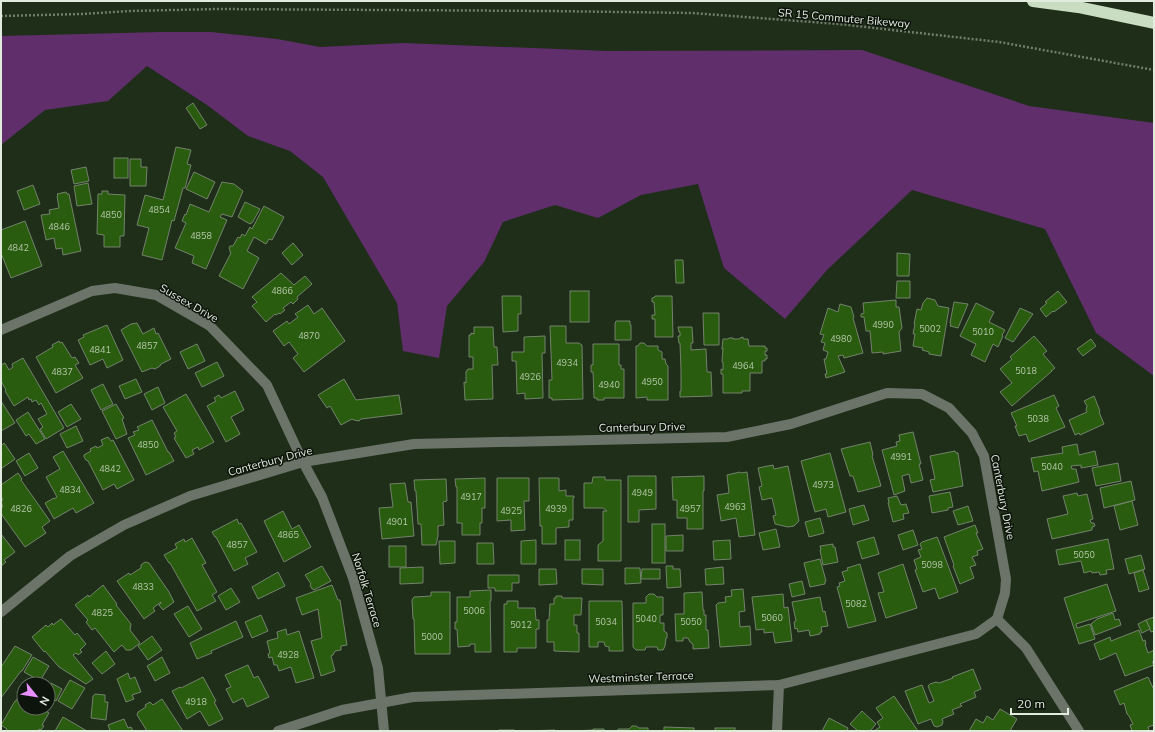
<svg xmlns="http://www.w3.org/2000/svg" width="1155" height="732" viewBox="0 0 1155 732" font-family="Mulish,sans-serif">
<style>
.green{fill:#5f2e6b}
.building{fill:#2a5c0f;stroke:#72836b}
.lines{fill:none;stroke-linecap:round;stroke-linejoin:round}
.path{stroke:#717e6d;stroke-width:2.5;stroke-dasharray:2 2;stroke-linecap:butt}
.minor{stroke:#6c7469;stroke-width:10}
.highway{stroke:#c9ddc2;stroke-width:12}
.labels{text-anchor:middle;stroke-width:3;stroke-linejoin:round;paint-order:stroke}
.number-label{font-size:9px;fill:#b3c7aa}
.street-label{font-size:11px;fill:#e1ebde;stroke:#0d140b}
</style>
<rect width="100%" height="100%" fill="#1f2e19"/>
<polygon class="green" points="161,32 211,32 277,39 320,47 403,43 607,51 862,50 1029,106 1154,123 1154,376 1096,333 1045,229 912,190 827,270 785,319 724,268 698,184 641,195 598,218 555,205 503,222 484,262 447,306 439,358 403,351 397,303 323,177 290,151 248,136 207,105 147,66 108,101 45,110 1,145 1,36"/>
<g class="building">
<polygon points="193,103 207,125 200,129 186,108"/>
<polygon points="176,147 191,150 187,164 191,165 185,188 183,188 174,221 172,220 162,260 142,255 149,228 137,225 145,195 163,200"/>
<rect x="114" y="158" width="14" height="20"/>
<polygon points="130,159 141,159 141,167 147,167 146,186 130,186"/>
<polygon points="86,167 89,181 74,184 71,170"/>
<polygon points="194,172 215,182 207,199 186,189"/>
<polygon points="222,182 234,184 243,191 232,217 222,214 220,217 227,220 206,269 192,263 194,256 175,248 186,223 182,221 185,214 186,215 190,204 209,212"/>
<polygon points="88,183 92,204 77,206 74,186"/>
<polygon points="33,185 40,204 24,210 17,191"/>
<polygon points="102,191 108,191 108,194 125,195 124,236 120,236 120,247 104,247 104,235 97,234 98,194 102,194"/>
<polygon points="66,192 67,194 69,194 81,251 63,255 62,248 56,249 54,238 46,240 41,215 50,214 49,210 59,208 57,196 58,195 57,194"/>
<polygon points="245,202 260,209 252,223 251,223 250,224 238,217"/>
<polygon points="264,206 284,217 272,240 269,239 266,244 254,237 247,251 259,258 243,289 219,276 231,253 230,252 230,250 229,248 230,246 233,246 238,237 240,238 242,234 245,236 250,227 252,229"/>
<polygon points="25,221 42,266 11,278 1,253 1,230"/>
<polygon points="293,243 303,255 292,265 282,253"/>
<polygon points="897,253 910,254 909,276 897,276"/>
<polygon points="675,260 683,260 684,283 676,283"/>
<polygon points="281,273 294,285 305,276 312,284 297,297 298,299 293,304 291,302 283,308 285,310 280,314 279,313 276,315 275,314 266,322 252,306 257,302 252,297"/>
<polygon points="897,281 910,281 910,298 896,298"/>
<rect x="570" y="291" width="19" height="31"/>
<polygon points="1058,291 1067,302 1054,312 1053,311 1046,317 1040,309 1047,303 1045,302"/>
<polygon points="502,296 521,296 521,314 518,314 518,331 503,332"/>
<polygon points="655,296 672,296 673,337 655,337 655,319 652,319 652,315 655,315 654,302 652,302 652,298 655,297"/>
<polygon points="927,298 935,300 938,306 949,308 941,356 929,354 929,352 922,350 923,348 913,346 915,334 913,334 915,324 914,324 917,309 921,310 923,303"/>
<polygon points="896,300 896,307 899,307 902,328 899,332 901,351 883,354 883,352 872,353 870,331 866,331 864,317 861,317 861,314 864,313 863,303"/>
<polygon points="954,302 968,304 958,328 950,326 951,324 950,323"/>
<polygon points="976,303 994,312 989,322 1005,330 1002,335 1003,336 998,347 993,344 985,362 971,355 976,344 960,336"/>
<polygon points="840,304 851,307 854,317 853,318 863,353 844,358 843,355 838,356 845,372 826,378 825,374 827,374 824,359 826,359 828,352 823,350 825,343 821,342 824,335 820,334 828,308 838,312"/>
<polygon points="308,305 314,314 322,308 345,341 304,372 293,358 298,354 289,342 284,346 273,331 287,321 289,324 298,317 295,314"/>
<polygon points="1020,308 1033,314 1013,342 1005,338"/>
<polygon points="703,313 719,313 719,345 704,345"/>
<polygon points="616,321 630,321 630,325 631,325 631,340 615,340 615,324"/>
<polygon points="137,323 143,334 154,328 156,334 158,333 171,359 161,364 160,366 155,369 152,368 142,372 121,330 131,324"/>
<polygon points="107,325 123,360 107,368 103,359 90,365 78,340 84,337 83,335"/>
<polygon points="550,326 566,326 566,343 579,343 582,345 583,399 552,400 552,398 549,398 549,380 552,380"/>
<polygon points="474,327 493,327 494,347 497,347 498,365 492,365 493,399 465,400 464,382 466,383 466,371 467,371 468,369 473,369 473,357 469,357 469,335 471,335 471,333 474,334"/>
<polygon points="678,327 692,327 693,343 691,343 691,350 706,349 707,372 711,372 712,396 680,397 680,391 681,391 681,370 680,343 679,343 678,336 680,336 680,332 679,332"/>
<polygon points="545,336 545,353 542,353 543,398 525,399 525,393 517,394 516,361 512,361 512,352 524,352 524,337"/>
<polygon points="1034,336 1047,351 1043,354 1055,368 1051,371 1052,371 1012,406 1000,392 1012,383 1000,369 1012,359 1010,357"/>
<polygon points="743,337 743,339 748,339 749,346 765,346 765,348 767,348 767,351 765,351 765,355 767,355 767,359 765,359 765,361 762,361 762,373 750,373 750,391 742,391 742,393 723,393 723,374 721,374 721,369 723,370 723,362 722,362 723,348 722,349 723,339 728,339 729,338 733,338 733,339 739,339 740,338"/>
<polygon points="1091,339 1096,346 1083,356 1077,349"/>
<polygon points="59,341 60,343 62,342 72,358 75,357 79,363 75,365 83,378 56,393 36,357 53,347 52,345"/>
<polygon points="640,343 644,343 647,346 658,346 658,350 662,352 662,359 665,359 666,364 668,366 668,400 647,400 647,397 636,398 636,346 638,346"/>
<polygon points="197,344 205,361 188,369 180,352"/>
<polygon points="593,344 619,344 619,365 621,365 621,369 624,369 624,398 604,398 604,400 597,400 597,398 594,398 593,372 591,372 591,365 593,365"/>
<polygon points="23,358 64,428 46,439 40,429 43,427 38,419 47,414 41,403 39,405 36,400 32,402 31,399 29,400 28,397 14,406 5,391 6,390 1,381 1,365 5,363 9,370 13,367 12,364"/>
<polygon points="217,362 224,376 202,387 195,373"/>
<polygon points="136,379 142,392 125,399 119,386"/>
<polygon points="344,379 356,400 399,395 402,414 361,419 359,421 354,420 352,419 341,425 330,406 327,408 318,395"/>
<polygon points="103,384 113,404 101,410 91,390"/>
<polygon points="158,387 165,403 152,410 144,394"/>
<polygon points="235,391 244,410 231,417 240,434 226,442 207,406 216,401 214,398 219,395 221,398"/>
<polygon points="186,394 214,442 199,450 198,447 192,450 194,454 186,458 174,438 176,437 174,433 177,431 163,407"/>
<polygon points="1054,395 1059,406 1056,408 1065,427 1029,442 1026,434 1019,436 1015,426 1017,426 1011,413"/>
<polygon points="1094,396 1100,411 1099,412 1104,424 1080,435 1079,433 1075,435 1069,420 1087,412 1086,410 1087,406 1084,401"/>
<polygon points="1,401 15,423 1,431"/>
<polygon points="71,404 81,419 67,427 58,412"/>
<polygon points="116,404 124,418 122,419 127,434 116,439 102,411"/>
<polygon points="28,412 45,439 36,444 29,434 26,436 16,420"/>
<polygon points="152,420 168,452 169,452 174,461 146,475 128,438 135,435 133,432 139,430 137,427"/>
<polygon points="76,426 83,441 67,448 60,434"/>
<polygon points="913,432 921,464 919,464 923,480 911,483 909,474 902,476 905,491 894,495 882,450 897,446 896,442 900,441 899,435"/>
<polygon points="108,437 111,441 113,440 134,480 117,489 114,484 103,490 88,461 86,460 84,457 84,455 91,451 90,449 96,446 97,448 103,445 101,440"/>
<polygon points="870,442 873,455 872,456 881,486 858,492 853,476 850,476 841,449"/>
<polygon points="4,443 15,459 2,468 1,467 1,446"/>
<polygon points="1077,444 1079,455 1095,451 1098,465 1081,468 1081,465 1071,466 1072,469 1076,469 1079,482 1042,491 1038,471 1034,472 1031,458 1063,453 1062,447"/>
<polygon points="63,451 94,503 76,513 73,508 54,519 45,503 54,498 54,499 57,497 46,477 60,469 53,457"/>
<polygon points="955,451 956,453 958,453 963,486 933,492 930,480 935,479 930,456"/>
<polygon points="29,453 38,468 25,476 16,461"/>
<polygon points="830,453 846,512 828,517 826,509 815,512 801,461"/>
<polygon points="1118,463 1121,481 1096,486 1092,468"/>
<polygon points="773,465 774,469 788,466 799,521 794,526 788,527 775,524 773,516 776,515 772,498 762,500 759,487 762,486 758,468"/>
<polygon points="740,472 741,473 747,472 755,535 739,537 736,518 721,521 717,495 729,493 727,475"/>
<polygon points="18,473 22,479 21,480 50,521 42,527 46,533 25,547 2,515 1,511 1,507 3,507 1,501 3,500 1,496 1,485"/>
<polygon points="628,476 656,476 656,509 639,510 639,522 628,522"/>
<polygon points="704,476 704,491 703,491 703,529 687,529 687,518 677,518 677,500 673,500 672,477"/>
<polygon points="593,477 605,477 605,480 621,480 621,561 598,561 598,545 603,541 603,511 607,511 603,508 584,508 584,483 592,483"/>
<polygon points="485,478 485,508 482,508 482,523 480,523 480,535 462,535 462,523 457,523 457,487 456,487 455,479"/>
<polygon points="497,478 529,478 529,501 524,501 525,530 511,531 511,520 497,521"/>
<polygon points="539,478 559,478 559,491 566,490 566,496 574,496 574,498 573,498 573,520 569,520 569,527 556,528 556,544 542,544 542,526 540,526"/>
<polygon points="446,479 447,501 443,502 444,525 438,526 438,536 436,545 422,545 421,524 418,524 416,491 415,491 414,480"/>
<polygon points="1131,481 1135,500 1104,508 1100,488"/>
<polygon points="405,483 408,502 411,502 414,536 382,539 379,508 393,507 390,484"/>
<polygon points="950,492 953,507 948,508 948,510 932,513 929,496"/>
<polygon points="1077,493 1078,496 1087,494 1093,519 1090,520 1091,523 1094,523 1095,526 1092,527 1092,530 1052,539 1047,519 1068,514 1063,496"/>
<polygon points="897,496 901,505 906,504 909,513 903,514 904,519 893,522 888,503 889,503 888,498"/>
<polygon points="1132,501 1138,525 1120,530 1114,506"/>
<polygon points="864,505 869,520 853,525 849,509"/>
<polygon points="968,506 973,521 958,525 953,511"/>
<polygon points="283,511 292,529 299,525 311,547 284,562 264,521"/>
<polygon points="820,518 824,533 809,537 805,522"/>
<polygon points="237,519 239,524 241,523 257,552 245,558 248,564 234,571 216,537 215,537 212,532"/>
<rect x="652" y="524" width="13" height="39"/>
<polygon points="975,525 978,533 976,533 983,549 977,551 978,555 972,557 976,565 970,567 974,578 960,584 953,566 954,565 944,537"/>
<polygon points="776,529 780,547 763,550 759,533"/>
<polygon points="913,530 918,545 903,550 898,535"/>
<polygon points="1,534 15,552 4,560 6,562 1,566"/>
<polygon points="683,535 683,551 666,551 666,536"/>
<polygon points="874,537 879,554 862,559 857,542"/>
<polygon points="937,537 938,539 958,592 939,599 935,588 923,592 915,570 917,569 914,560 921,557 918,550 922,549 920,544 922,542"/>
<polygon points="192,538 206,563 202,565 217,592 212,595 216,601 197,611 170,563 169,563 164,555 177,548 175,544 184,539 185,542"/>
<polygon points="1108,539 1114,569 1106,570 1107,574 1100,575 1099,572 1092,573 1091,571 1084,573 1081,561 1059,565 1056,550"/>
<polygon points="536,540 536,564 521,564 521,541"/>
<rect x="565" y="540" width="15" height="20"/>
<polygon points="730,540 731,559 714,560 713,541"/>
<polygon points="439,541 455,541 455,563 440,564"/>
<polygon points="477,543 493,543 494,564 477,564"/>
<polygon points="833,544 833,547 835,547 838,562 823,565 820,550 821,550 820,546"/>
<rect x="389" y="546" width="17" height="21"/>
<polygon points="1141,555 1145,569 1129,574 1125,559"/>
<polygon points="820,559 826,581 825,581 825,584 810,587 804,563"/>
<polygon points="145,562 149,563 169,592 174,602 163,610 159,605 161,603 161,602 153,608 155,611 144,619 117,581 129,573 130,575 141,568 141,565"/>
<polygon points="860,564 876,621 848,628 837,587 840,586 839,583 845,581 842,572 848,570 847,568"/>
<polygon points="903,564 917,608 886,618 878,593 884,592 878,573"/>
<polygon points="322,566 331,581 314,590 313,589 312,589 310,585 311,584 305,575"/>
<polygon points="666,566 673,566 673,569 680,569 681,587 667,588"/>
<polygon points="423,567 423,583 400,584 400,568"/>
<polygon points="723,567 724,584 706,585 705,569"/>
<polygon points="625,568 640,568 641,583 625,584"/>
<polygon points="539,569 556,569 557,584 539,585"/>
<polygon points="582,569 603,569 603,585 582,584"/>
<polygon points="642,569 660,569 660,579 641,579"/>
<polygon points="1143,570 1149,589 1139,592 1134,573"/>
<polygon points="278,572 285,586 258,599 252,587"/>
<polygon points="488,575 519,575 519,583 512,583 512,591 495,591 495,588 488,588"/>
<polygon points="802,581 805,594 792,597 789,584"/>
<polygon points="1107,584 1116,611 1076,624 1077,628 1090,624 1095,639 1079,644 1064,598"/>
<polygon points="103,585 117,604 116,605 131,624 130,630 140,643 131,650 126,650 122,645 114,652 95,628 92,630 86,622 88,620 75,605 88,595 89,597"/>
<polygon points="332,585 338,600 340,600 347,645 341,646 341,650 335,651 333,655 331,656 335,671 321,676 311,641 322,638 318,609 302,615 296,598"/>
<polygon points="231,588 240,602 226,610 218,596"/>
<polygon points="743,589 745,611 739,612 740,627 750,626 751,645 720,647 716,605 718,603 726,602 725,597 732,596 731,590"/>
<polygon points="491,590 491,601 490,601 491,652 475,652 475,644 470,644 470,646 458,647 457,629 455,629 455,622 457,622 457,597 470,597 470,591"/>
<polygon points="431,592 450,592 450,654 415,654 414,619 413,619 412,600 414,597 431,596"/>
<polygon points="702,592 703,610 704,610 704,615 706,615 706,630 708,630 709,648 693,649 693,644 690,642 688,638 683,638 683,641 676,641 675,614 684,614 684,593"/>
<polygon points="649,594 654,594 657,597 663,597 663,615 660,615 660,623 664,623 664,631 667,633 667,638 666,638 665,646 663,650 658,650 657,647 646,647 645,650 636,650 633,647 633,603 646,603 646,597"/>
<polygon points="783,594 784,608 788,607 792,641 775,643 773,632 764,633 764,629 756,630 752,597"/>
<polygon points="556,596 562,596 562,598 582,598 581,615 574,615 574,625 577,625 577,633 579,633 579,652 554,651 554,642 547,642 547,620 549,620 550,604 554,604 554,598 556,598"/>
<polygon points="820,597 823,612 825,611 828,626 821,627 822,632 820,632 820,634 810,636 809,630 798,632 797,628 795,629 794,622 796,621 792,602"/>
<polygon points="507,601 518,601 518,608 535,608 536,620 539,620 539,629 536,629 536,648 517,648 517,652 504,652 504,604 507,604"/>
<polygon points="589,601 622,601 623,651 609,651 609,647 605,646 604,642 598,642 598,647 589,647"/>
<polygon points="188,606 202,629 189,637 174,614"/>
<polygon points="1113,613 1115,620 1119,619 1121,625 1095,635 1091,624 1097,619"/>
<polygon points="261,615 268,631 252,638 245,622"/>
<polygon points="1154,617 1154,631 1151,632 1146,620"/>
<polygon points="61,619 75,635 77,633 86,644 80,650 82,652 78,655 76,653 73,655 93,679 86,684 59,667 45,651 44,652 32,637 46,625 48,627 52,623 53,625"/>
<polygon points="1146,620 1150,629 1142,633 1138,624"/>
<polygon points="236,621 243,637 211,651 212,653 197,659 190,643"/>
<polygon points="286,629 287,635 299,631 314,678 296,683 291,667 279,671 277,665 274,665 272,657 269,658 268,654 270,653 267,641 278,638 277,632"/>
<polygon points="1139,630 1143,641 1145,640 1146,644 1145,644 1148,653 1154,650 1154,661 1152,662 1154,665 1125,676 1116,653 1100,660 1094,644 1110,637 1111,641"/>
<polygon points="152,636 162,650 148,660 138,646"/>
<polygon points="15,646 32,655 22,671 21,671 1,698 1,667"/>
<polygon points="106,651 115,664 102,674 92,663"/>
<polygon points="33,657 49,666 40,681 24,672"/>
<polygon points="162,657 170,673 155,681 147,666"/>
<polygon points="248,665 254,678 258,676 269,697 247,707 243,698 233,703 226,689 231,687 225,675"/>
<polygon points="973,669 981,689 974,692 976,697 960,704 962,706 952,710 954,714 942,719 943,722 942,725 937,727 934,726 931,719 918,724 905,691 922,685 929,703 934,701 928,686 930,684 936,682 939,683 953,678 952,677"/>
<polygon points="128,673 130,679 135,677 141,692 132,695 134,699 126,702 117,679"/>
<polygon points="203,677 216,701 214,702 223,719 209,726 200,711 187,719 172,691 180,687 181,688"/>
<polygon points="1148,677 1154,690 1154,725 1148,727 1149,731 1132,731 1130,725 1133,724 1129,716 1127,714 1124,703 1120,705 1114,691"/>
<polygon points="70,680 85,688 72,709 58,701"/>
<polygon points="51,683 62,689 56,701 48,696 48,689"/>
<polygon points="95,694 105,695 105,702 108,702 106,720 91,718 93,696"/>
<polygon points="24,695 24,708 41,708 49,713 42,725 44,726 41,730 39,729 38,731 6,731 7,729 1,725 15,701 16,701 19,696"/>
<polygon points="894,696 918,731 874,731 880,727 877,722 883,718 876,708"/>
<polygon points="162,699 183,731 147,731 137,715 138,712 146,707 145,705 150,702 153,705"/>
<polygon points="1000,709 1017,719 1010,731 969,731 976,719 983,723 987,716 993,720"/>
<polygon points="862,711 876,724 870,731 858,731 850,724"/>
<polygon points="63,717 87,731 55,731"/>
<polygon points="829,718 848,728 847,731 822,731"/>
<polygon points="124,719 128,728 131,727 133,731 110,731 108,725"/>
<polygon points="632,726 636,726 639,728 648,728 648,731 618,731 618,729 629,729"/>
<polygon points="664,727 694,728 694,731 664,731"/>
<rect x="715" y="728" width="20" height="3"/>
<polygon points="593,729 604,729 604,731 572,731 593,730"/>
<rect x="499" y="730" width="15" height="1"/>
<polygon points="555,730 555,731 522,731"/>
</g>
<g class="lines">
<polyline class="path" points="1,16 82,14 129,11 218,9 549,11 692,13 839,24 999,42 1154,70"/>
<g class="minor">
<polyline points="1,330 92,291 115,288 156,295 210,326 267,385 303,462 322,497 353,578 378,668 384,731"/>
<polyline points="1,612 70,556 124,525 190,496 303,462 414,444 727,437 791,424 887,393 922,394 949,408 972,433 984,456 1006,579 1005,593 997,619"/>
<polyline points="997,619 1026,648 1079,731"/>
<polyline points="278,731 342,710 413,697 779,685 976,634 997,619"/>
<polyline points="777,731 779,685"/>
</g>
<polyline class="highway" points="1033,1 1078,7 1154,23"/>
</g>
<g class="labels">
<g class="number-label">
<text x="159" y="213">4854</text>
<text x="111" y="218">4850</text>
<text x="59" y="230">4846</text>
<text x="201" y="239">4858</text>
<text x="18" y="251">4842</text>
<text x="282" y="294">4866</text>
<text x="883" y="328">4990</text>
<text x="930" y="332">5002</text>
<text x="983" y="335">5010</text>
<text x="309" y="339">4870</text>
<text x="841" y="342">4980</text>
<text x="147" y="349">4857</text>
<text x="100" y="353">4841</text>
<text x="567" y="366">4934</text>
<text x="743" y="369">4964</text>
<text x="1026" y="374">5018</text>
<text x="62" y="375">4837</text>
<text x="530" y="380">4926</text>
<text x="652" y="385">4950</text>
<text x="609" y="388">4940</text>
<text x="1038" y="422">5038</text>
<text x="148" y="448">4850</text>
<text x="901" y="460">4991</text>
<text x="1052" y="470">5040</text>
<text x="110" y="472">4842</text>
<text x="823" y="488">4973</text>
<text x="70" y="493">4834</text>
<text x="642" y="496">4949</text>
<text x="471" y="500">4917</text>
<text x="735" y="510">4963</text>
<text x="21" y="512">4826</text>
<text x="556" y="512">4939</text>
<text x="690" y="512">4957</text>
<text x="511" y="514">4925</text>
<text x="397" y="525">4901</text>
<text x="288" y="538">4865</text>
<text x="237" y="548">4857</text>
<text x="1084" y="558">5050</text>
<text x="932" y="568">5098</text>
<text x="143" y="590">4833</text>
<text x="856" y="607">5082</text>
<text x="474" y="614">5006</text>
<text x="102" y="616">4825</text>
<text x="772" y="621">5060</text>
<text x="646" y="622">5040</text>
<text x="606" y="625">5034</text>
<text x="691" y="625">5050</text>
<text x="521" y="628">5012</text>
<text x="432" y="640">5000</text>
<text x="288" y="658">4928</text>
<text x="196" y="705">4918</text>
</g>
<g class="street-label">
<text transform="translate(844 18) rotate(5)" y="4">SR 15 Commuter Bikeway</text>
<text transform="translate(189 303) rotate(30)" y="4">Sussex Drive</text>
<text transform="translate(642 427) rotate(-1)" y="4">Canterbury Drive</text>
<text transform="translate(270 461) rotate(-15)" y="4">Canterbury Drive</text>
<text transform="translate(1003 497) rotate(79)" y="4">Canterbury Drive</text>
<text transform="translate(367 590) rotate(73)" y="4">Norfolk Terrace</text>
<text transform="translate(641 677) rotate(-2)" y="4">Westminster Terrace</text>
</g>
</g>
<rect width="1155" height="732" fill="none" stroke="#e1ebde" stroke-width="4"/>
<g transform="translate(36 696) rotate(120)"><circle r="19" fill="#0d140b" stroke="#626a5f"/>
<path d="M0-3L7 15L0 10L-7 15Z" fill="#e88eff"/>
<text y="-6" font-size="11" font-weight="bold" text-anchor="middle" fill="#e1ebde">N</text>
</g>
<path d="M1011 708v6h57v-6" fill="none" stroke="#e1ebde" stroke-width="2"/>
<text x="1017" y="708" font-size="12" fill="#e1ebde" stroke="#0d140b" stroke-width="3" paint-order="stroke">20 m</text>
</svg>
